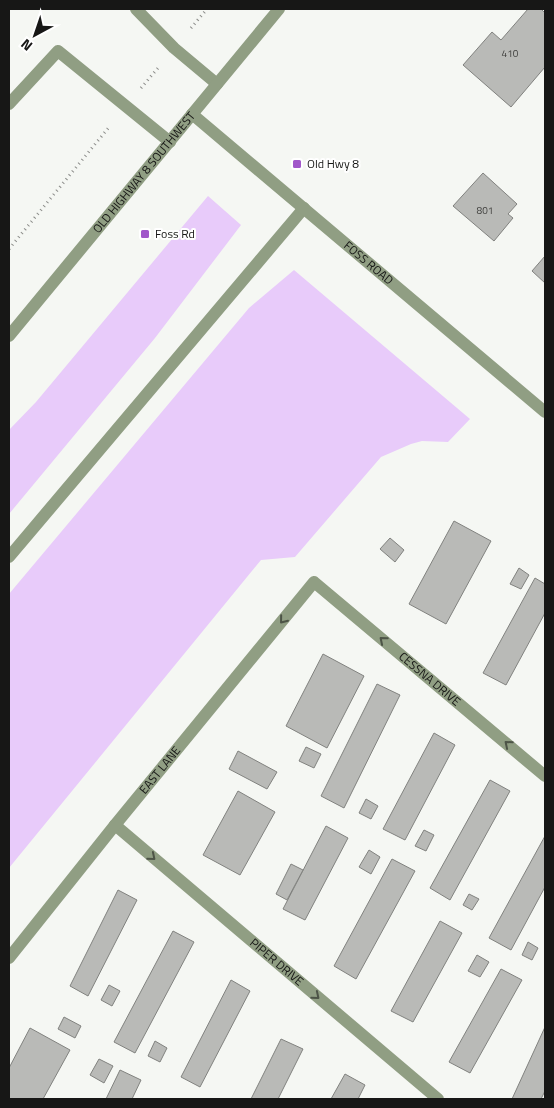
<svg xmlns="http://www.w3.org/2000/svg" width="554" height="1108" viewBox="0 0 554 1108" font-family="'Titillium Web',sans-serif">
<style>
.green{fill:#e8cbfa}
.building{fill:#b9bab7;stroke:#81827f}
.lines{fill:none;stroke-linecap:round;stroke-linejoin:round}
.path{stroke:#8c8d8a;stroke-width:3;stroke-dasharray:1 4;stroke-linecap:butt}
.service{stroke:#909e83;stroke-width:12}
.minor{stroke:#909e83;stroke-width:12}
.tertiary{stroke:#909e83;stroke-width:12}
.oneway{stroke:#4d5447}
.poi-dot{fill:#a157ca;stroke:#fff;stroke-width:2}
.labels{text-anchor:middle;stroke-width:4;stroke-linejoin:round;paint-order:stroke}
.number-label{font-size:10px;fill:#40403e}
.poi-label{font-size:12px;fill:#171716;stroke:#fff;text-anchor:start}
.street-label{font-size:12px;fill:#171716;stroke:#fff}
</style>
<rect width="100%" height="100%" fill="#f5f7f3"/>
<g class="green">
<polygon points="208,196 241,225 155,338 9,514 9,430 36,402"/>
<polygon points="294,270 470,419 448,442 422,441 411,444 381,457 295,557 261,560 9,868 9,594 249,308"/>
</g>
<g class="building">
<polygon points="528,9 541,9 545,13 545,67 511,107 463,65 492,32 501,40"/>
<polygon points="483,173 517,204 508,214 513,218 494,241 453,206"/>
<polygon points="545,256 545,283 532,271"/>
<polygon points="454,521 491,541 446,624 409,604"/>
<polygon points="390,538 404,550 395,562 380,549"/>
<polygon points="519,568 529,575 521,589 510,584"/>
<polygon points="535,578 545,584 545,613 506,685 483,673"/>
<polygon points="323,654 364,676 327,748 286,726"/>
<polygon points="377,684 400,695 344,808 321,796"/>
<polygon points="434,733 455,745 405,840 383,829"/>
<polygon points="306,747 321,754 314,768 299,761"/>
<polygon points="238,751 277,772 267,789 229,769"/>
<polygon points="490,780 510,791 450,900 430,888"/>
<polygon points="238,791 275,812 240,875 203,855"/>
<polygon points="366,799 378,806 371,819 359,813"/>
<polygon points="326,826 348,838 305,920 283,909"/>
<polygon points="424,830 434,835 426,851 415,846"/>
<polygon points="545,836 545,887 511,950 489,938"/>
<polygon points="369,850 380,857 371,874 359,867"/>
<polygon points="392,859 415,871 356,979 334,966"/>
<polygon points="291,864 303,870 287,900 276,894"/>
<polygon points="118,890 137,900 88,996 70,986"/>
<polygon points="469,894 479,899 472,910 463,905"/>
<polygon points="440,921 462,933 413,1022 391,1011"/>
<polygon points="173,931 194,942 135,1053 114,1042"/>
<polygon points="528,942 538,948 532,960 522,955"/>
<polygon points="477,955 489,962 480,977 468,971"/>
<polygon points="501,969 522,980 470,1073 449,1062"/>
<polygon points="231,980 250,991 200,1087 181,1077"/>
<polygon points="109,985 120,991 112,1006 101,1000"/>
<polygon points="64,1017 81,1026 75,1038 58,1029"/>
<polygon points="545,1027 545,1091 541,1099 512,1099"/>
<polygon points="30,1028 70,1050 43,1099 9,1099 9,1068"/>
<polygon points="281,1039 303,1049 278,1099 251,1099"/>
<polygon points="155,1041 167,1048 160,1062 148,1056"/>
<polygon points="99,1059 113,1066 104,1083 90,1075"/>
<polygon points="120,1070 141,1080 132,1099 106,1099"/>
<polygon points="345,1074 365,1085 358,1099 331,1099"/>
</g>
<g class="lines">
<g class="path">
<polyline points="191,28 207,9"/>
<polyline points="141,88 158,68"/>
<polyline points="9,249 110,126"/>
</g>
<g class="service">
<polyline points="136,9 174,48 217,84"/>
<polyline points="9,104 58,51 170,142"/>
<polyline points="9,557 304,208"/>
</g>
<g class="minor">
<path id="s1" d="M115 825 438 1099"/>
<path id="s2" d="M9 958 115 825 314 582 545 776"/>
</g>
<g class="tertiary">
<path id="s3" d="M192 114 545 412"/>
<path id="s4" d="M9 336 279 9"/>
</g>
</g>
<defs><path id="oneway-chevron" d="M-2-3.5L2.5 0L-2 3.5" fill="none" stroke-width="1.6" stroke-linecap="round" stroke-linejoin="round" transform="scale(1.25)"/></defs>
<g class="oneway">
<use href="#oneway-chevron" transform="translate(283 620) rotate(129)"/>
<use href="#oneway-chevron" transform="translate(383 640) rotate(-140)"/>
<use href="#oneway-chevron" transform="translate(508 744) rotate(-140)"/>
<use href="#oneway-chevron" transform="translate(152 857) rotate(40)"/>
<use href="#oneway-chevron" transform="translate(316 996) rotate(40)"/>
</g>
<g class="poi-dot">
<rect x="292" y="159" width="10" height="10" rx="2.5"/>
<rect x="140" y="229" width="10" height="10" rx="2.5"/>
</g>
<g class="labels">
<g class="number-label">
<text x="510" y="57">410</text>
<text x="485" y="214">801</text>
</g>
<g class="poi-label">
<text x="307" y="168">Old Hwy 8</text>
<text x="155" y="238">Foss Rd</text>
</g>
<g class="street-label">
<text dy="4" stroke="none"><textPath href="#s4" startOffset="212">OLD HIGHWAY 8 SOUTHWEST</textPath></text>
<text dy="4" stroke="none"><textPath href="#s3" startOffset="231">FOSS ROAD</textPath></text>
<text dy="4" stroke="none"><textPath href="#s2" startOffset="635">CESSNA DRIVE</textPath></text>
<text dy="4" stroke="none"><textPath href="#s2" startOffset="241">EAST LANE</textPath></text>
<text dy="4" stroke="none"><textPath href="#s1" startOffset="212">PIPER DRIVE</textPath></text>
</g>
</g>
<rect width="554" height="1108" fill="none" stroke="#171716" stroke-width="20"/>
<g transform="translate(35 35) rotate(220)" stroke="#ffffff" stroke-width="4" paint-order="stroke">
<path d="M0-4L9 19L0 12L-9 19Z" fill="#171716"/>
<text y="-8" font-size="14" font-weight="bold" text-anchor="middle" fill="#171716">N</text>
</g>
</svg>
